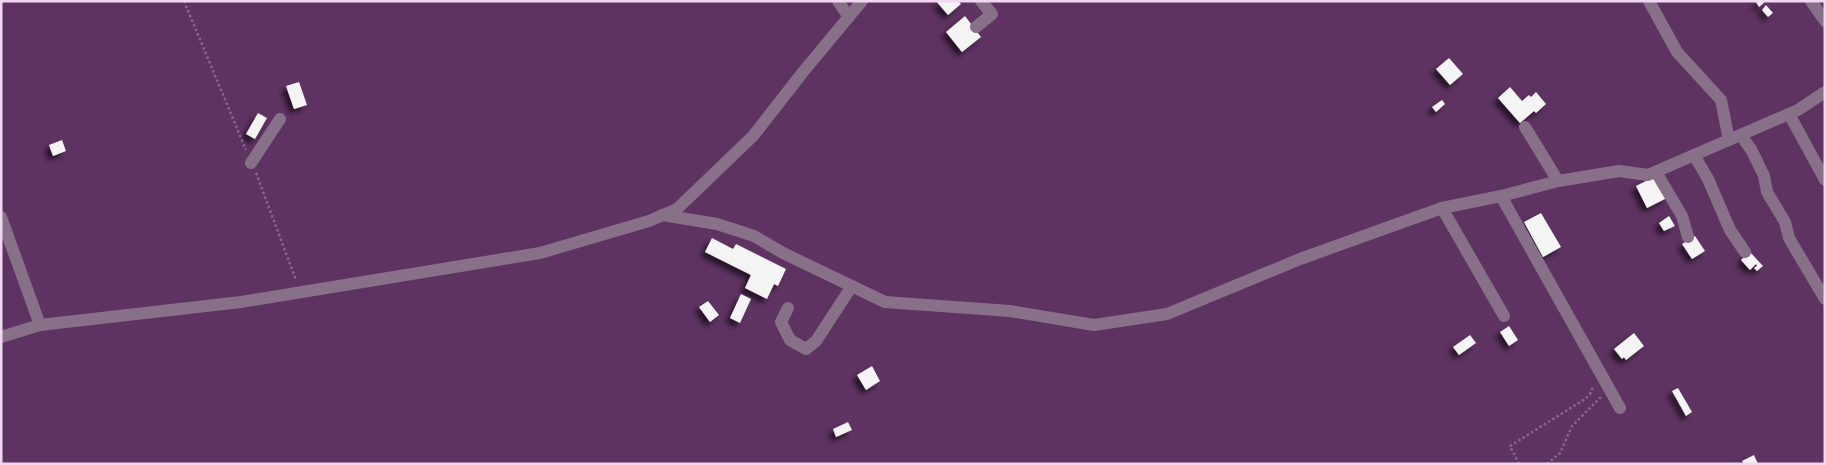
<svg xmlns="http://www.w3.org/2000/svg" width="1826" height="465" viewBox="0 0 1826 465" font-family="'PT Sans',sans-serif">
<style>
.building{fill:#f4f4f4;filter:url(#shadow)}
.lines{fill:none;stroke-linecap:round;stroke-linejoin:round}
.path{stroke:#8b658e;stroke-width:2.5;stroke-dasharray:2.5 2.5;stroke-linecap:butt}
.minor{stroke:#887089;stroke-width:12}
</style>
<defs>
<filter id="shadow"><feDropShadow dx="-4.5" dy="4.5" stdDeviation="2.5" flood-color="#0009"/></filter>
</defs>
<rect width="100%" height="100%" fill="#5e3261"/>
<g class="building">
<polygon points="936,1 958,1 961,4 948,15"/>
<polygon points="1757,1 1763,1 1764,3 1759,7 1756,2"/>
<polygon points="1766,5 1773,13 1768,17 1762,10"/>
<polygon points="965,16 981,37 962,52 946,32"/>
<polygon points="1449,58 1463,74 1450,85 1436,69"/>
<polygon points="299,82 307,105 294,109 286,86"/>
<polygon points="1510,87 1522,101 1529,95 1531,97 1536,92 1546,104 1536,113 1534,111 1520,123 1498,98"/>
<polygon points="1442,100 1445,104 1436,112 1432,107"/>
<polygon points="258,113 267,118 255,139 246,134"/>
<polygon points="62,140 66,151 53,156 49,145"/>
<polygon points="1656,176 1667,198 1647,208 1636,186"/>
<polygon points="1541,213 1561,247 1543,257 1524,222"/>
<polygon points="1669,216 1675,226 1664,231 1659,223"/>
<polygon points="1695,236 1705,251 1692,259 1682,244"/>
<polygon points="712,238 733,249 736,244 786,269 778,286 774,284 767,299 745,288 751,275 705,252"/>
<polygon points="1750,252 1763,266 1757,271 1754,268 1757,266 1756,264 1750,270 1741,260"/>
<polygon points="741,294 751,299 740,323 730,318"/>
<polygon points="708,301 719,315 710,322 699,307"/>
<polygon points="1509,326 1518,340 1509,346 1500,332"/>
<polygon points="1634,333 1644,346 1626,360 1624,357 1622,359 1614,349"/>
<polygon points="1470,335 1476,343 1459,355 1453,347"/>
<polygon points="872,366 880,381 866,390 857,375"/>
<polygon points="1678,388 1692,412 1686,416 1672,391"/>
<polygon points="848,422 852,430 836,437 833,429"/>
<polygon points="1754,455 1758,464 1744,464 1742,461"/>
</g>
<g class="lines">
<g class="path">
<polyline points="184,1 246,150"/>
<polyline points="256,173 296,280"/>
<polyline points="1519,464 1510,446 1585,399 1590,394 1593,387"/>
<polyline points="1547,464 1560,453 1572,426 1601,397"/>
</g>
<g class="minor">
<polyline points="838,1 849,17"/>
<polyline points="1649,1 1677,52 1721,100 1729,140"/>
<polyline points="1811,1 1825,21"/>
<polyline points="976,27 992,14 981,1"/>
<polyline points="1789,114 1825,180"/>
<polyline points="1525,127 1558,181"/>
<polyline points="1741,135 1752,151 1764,176 1767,192 1785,222 1789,238 1825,299"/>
<polyline points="1694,155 1708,179 1730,230 1745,252"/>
<polyline points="251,163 280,119"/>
<polyline points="1656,172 1682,216 1688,237"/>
<polyline points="1501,196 1620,408"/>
<polyline points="1442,208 1504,316"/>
<polyline points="662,215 717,224 754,236 783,253 885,302 1010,311 1094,325 1167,314 1300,259 1442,208 1501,196 1558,181 1619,171 1648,175 1798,110 1825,92"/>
<polyline points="1,217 40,325"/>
<polyline points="788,308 781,322 790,340 806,349 816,341 852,286"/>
<polyline points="1,337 40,325 241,302 540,253 649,221 677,209 753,136 803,72 862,1"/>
</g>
</g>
<rect width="1826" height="465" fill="none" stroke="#f2d7f3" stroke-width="5"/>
</svg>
